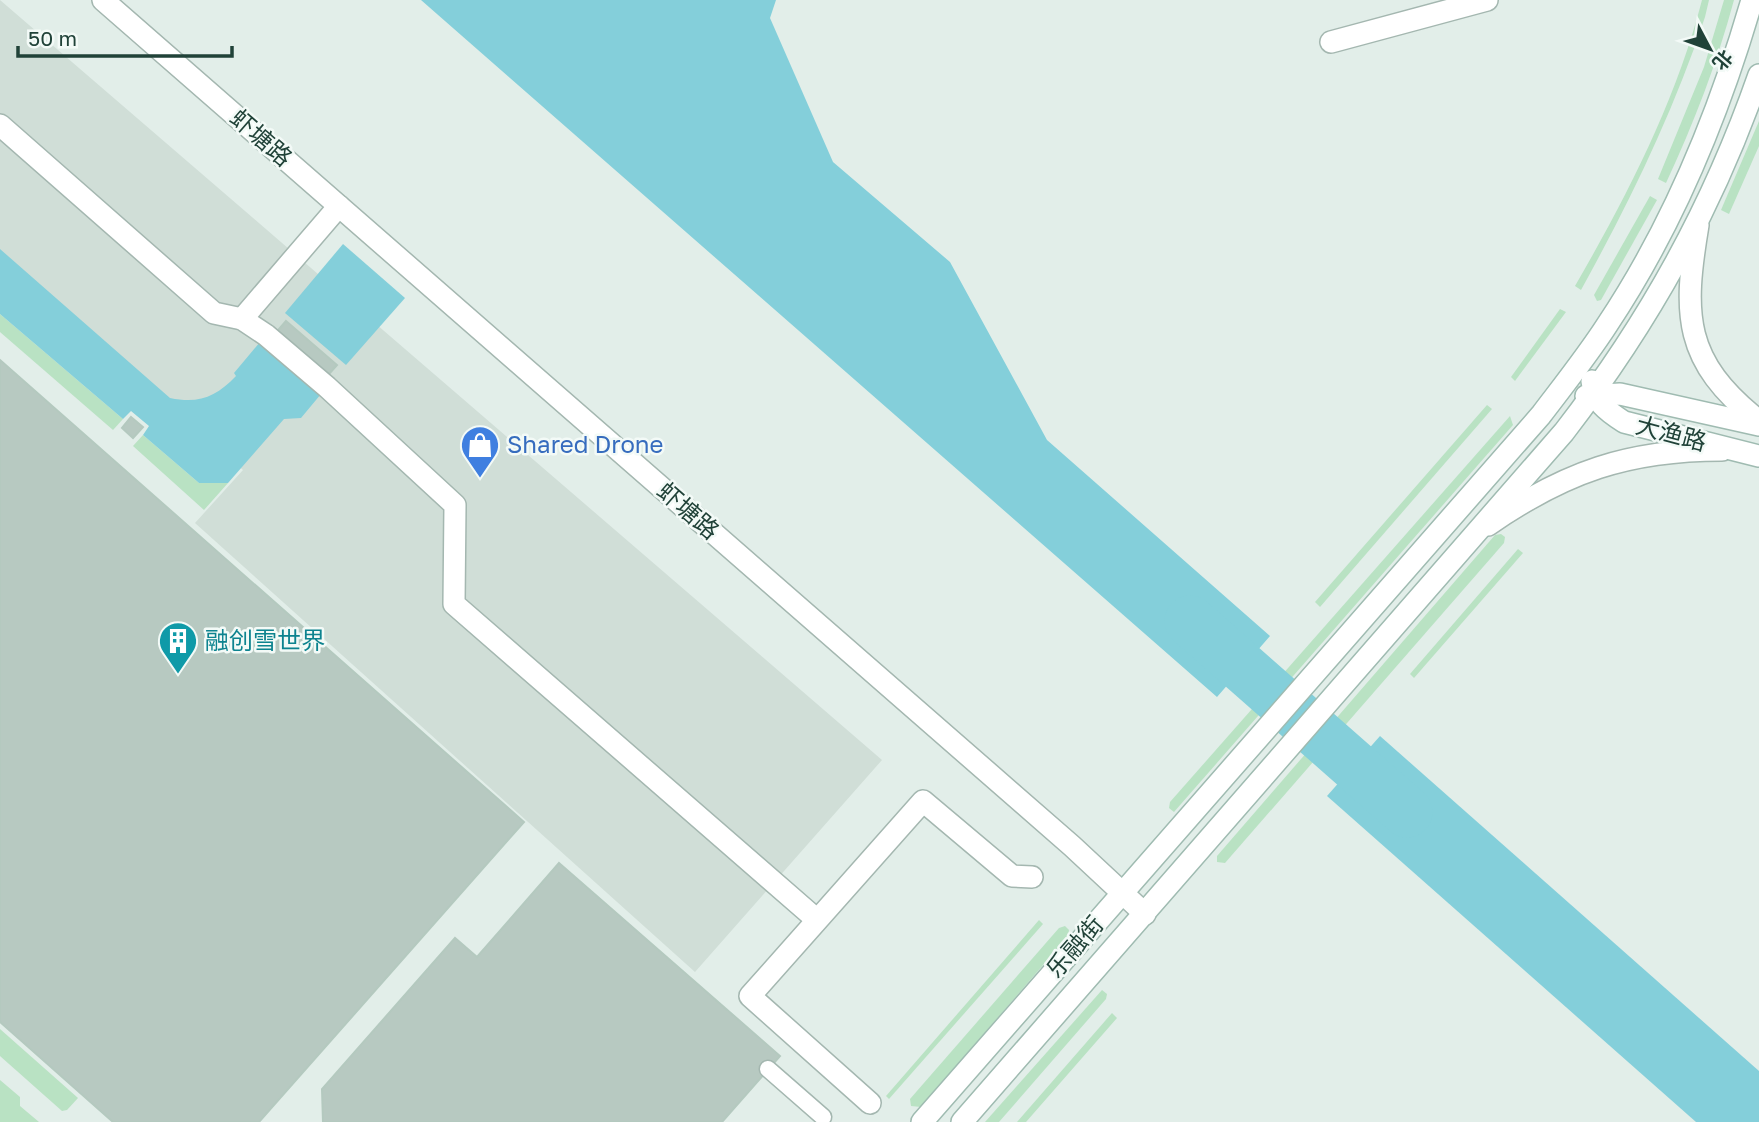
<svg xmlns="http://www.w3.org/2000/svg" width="1759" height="1122" viewBox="0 0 1759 1122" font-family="'Golos Text','Noto Sans SC',sans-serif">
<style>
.built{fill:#d0ded7}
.green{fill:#b9e2c3}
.water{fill:#84cfda}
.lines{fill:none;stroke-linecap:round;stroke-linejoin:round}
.river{stroke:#84cfda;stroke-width:51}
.building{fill:#b7c9c1;stroke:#b4c9bf;stroke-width:2}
.lane-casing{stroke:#a4b7b0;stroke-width:19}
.street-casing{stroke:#a4b7b0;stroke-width:24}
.secondary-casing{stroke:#9fbbb1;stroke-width:24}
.lane{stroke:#fff;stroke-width:16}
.street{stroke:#fff;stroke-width:21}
.secondary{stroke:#fff;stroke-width:21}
.labels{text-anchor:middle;stroke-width:5;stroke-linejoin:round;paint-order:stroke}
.street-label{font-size:24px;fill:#204238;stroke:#f3faf7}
.shop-label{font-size:24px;fill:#366cbe;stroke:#f3faf7;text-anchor:start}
.culture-label{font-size:24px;fill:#0d838f;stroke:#f3faf7;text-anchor:start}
</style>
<rect width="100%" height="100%" fill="#e2eee9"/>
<polygon class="built" points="0,0 882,760 695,972 195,523 243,470 0,263"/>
<g class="green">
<path d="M1702 0H1709L1705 17C1673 113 1630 201 1581 290L1575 286C1627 196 1676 101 1702 0Z"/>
<path d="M1724 0H1734C1717 63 1694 123 1666 183L1658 179 1704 67Z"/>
<polygon points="1759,121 1759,146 1729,214 1721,210"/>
<polygon points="1650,196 1657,200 1601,300 1597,301 1594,295"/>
<polygon points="1560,309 1566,312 1515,381 1511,377"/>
<polygon points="0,314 123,419 113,430 0,332"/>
<polygon points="1487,405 1492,409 1320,607 1315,602"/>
<polygon points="1510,416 1513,425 1174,812 1169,808 1170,802"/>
<polygon points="143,435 199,483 228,483 204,510 133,446"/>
<polygon points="1501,534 1505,537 1504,543 1225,863 1217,862 1217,856 1495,535"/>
<polygon points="1518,549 1523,553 1414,678 1410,674"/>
<polygon points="1039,920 1043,924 889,1099 886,1096"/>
<polygon points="1065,926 1069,930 1068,936 921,1107 911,1106 910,1099 1059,928"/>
<polygon points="1102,990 1107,994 1106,999 999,1122 985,1122"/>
<polygon points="1112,1013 1117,1018 1026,1122 1017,1122"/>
<polygon points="0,1029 78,1098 67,1110 62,1111 0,1056"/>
<polygon points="0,1080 20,1097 20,1106 39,1122 0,1122"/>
</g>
<g class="water">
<polygon points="421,0 776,0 770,18 833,162 950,262 1047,440 1270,636 1217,697"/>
<polygon points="343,244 405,298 346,365 285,313"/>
<path d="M0 249 170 398C199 404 216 397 236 376L234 373 260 342 321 394 301 418 284 419 228 483H199L143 435 149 426 131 411 123 419 0 314Z"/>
<polygon points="1380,736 1759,1071 1759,1122 1696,1122 1327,796"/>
</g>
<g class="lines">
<polyline class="river" points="1190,621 1407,812"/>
</g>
<g class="building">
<polygon points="286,321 337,365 319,385 268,342"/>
<polygon points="0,360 524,822 259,1122 113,1122 0,1022"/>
<polygon points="131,417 143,427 133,438 122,428"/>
<polygon points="559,863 780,1056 722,1122 323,1122 322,1089 455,938 477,957"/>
</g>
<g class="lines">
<g class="lane-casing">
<polyline id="lane" points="768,1069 823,1117"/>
</g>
<g class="street-casing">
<g id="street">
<polyline points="103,0 1072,846 1145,914"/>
<polyline points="1331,42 1487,0"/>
<polyline points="0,125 214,313 242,319 266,335 327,387 455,505 454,604 816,919"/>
<path d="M1698 225C1683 315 1683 361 1759 421"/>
<polyline points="242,319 339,206"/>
<path d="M1488 525C1565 472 1628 450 1722 450"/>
<polyline points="870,1103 750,996 923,801 1012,876 1032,877"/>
</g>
</g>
<g class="secondary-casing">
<g id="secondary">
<path d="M1592 381C1594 402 1607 411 1624 422L1759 456"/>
<polyline points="1586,396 1620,394 1759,425"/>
<path d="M922 1122 1541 415C1563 386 1587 356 1607 325 1673 226 1719 114 1752 0"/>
<path d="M962 1122 1564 432C1649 322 1713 207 1759 75"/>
</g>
</g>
<use href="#lane" class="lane"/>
<use href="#street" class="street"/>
<use href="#secondary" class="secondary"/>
</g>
<defs>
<g id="shop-pin" transform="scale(2.0125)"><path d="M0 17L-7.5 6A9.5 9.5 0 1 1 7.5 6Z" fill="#3f7fe0" stroke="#f3faf7"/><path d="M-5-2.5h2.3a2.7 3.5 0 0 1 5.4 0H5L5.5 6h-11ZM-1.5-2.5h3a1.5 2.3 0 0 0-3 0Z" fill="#fff"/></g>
<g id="building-pin" transform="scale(2.0125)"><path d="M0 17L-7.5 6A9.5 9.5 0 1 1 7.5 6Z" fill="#0f9aa8" stroke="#f3faf7"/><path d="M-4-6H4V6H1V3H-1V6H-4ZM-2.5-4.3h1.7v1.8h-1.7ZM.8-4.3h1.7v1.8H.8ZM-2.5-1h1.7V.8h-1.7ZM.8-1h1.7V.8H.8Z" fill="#fff"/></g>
</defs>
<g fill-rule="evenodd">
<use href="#shop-pin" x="480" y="445"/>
<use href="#building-pin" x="178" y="641"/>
</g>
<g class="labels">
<g class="street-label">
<text transform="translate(261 138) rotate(41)" y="8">虾塘路</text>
<text transform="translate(1671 434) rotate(15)" y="8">大渔路</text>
<text transform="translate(688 511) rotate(41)" y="8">虾塘路</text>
<text transform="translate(1075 947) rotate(-49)" y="8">乐融街</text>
</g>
<g class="shop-label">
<text x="507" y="453">Shared Drone</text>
</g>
<g class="culture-label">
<text x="205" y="649">融创雪世界</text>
</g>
</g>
<g transform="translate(1710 49) rotate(131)" stroke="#f3faf7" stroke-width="5" paint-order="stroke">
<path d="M0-5L12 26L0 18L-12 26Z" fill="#204238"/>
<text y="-10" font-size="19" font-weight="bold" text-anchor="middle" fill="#204238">北</text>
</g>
<path d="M18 46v10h214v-10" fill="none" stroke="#204238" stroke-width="3.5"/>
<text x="28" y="46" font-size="21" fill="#204238" stroke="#f3faf7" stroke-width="5" paint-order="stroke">50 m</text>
</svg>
